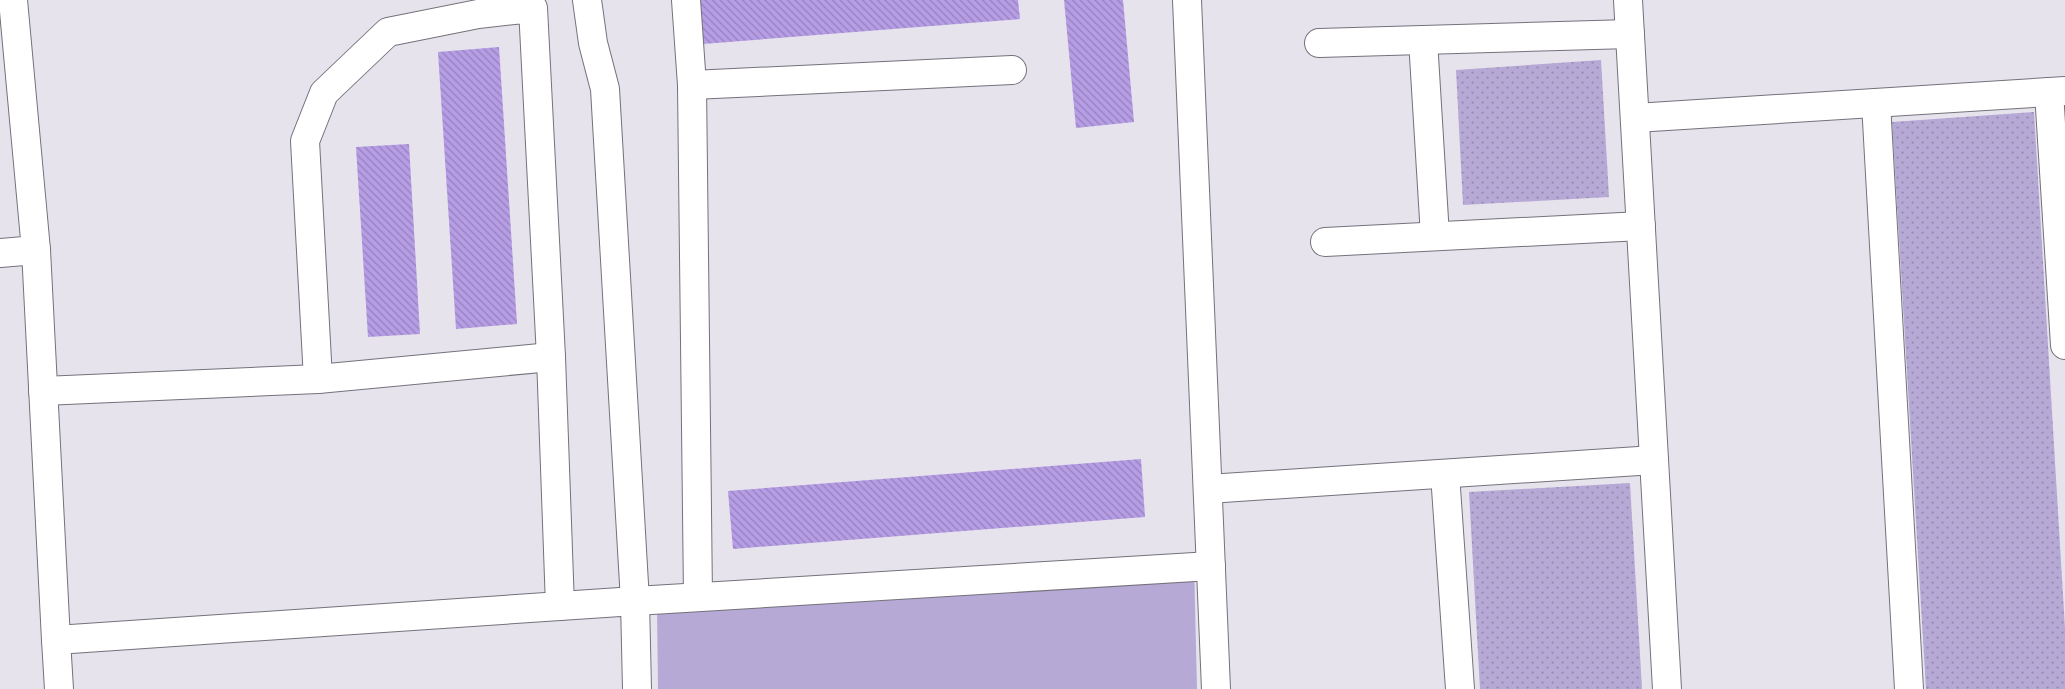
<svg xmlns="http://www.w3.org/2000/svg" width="2065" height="689" viewBox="0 0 2065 689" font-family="Overpass,sans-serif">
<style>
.grass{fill:#b7a9d6}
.park{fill:url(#park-dots)}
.building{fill:url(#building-back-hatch)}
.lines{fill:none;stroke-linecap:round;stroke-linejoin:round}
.minor-casing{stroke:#74717a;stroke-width:30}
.minor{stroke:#fff;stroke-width:28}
</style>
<defs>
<pattern id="park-dots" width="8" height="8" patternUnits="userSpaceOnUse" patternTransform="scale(1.25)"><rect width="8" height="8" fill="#b7a9d6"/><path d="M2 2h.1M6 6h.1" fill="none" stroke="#968baf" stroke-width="1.8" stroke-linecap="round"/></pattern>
<pattern id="building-back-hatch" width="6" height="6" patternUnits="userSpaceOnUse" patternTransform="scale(1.25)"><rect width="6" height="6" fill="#b69de5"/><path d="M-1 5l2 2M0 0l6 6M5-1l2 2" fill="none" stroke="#9581bb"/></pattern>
</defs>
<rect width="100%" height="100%" fill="#e6e3ed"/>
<polygon class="grass" points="1194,562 1197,689 658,689 657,609"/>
<g class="park">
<polygon points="1601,60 1609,197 1463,205 1456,70"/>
<polygon points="2034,112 2065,628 2065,689 1926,689 1892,122"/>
<polygon points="1630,483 1642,689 1480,689 1469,492"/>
</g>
<g class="building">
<polygon points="700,0 1018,0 1020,19 703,44"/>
<polygon points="1064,0 1123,0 1134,122 1076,128"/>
<polygon points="499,47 517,324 456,329 438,52"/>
<polygon points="409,144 420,334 368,337 356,147"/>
<polygon points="1141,459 1145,517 733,549 728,491"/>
</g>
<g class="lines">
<g class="minor-casing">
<g id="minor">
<polyline points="13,0 36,250 56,640 635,601 637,689"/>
<polyline points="587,0 593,43 605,89 635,601 1211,566"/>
<polyline points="686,0 692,85 698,597"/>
<polyline points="1187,0 1216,689"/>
<polyline points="1628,0 1667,689"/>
<polyline points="1423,40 1435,236"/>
<polyline points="1319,43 1630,34"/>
<polyline points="692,85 1012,70"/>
<polyline points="2049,92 2065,345"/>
<polyline points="1876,103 1909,689"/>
<polyline points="1635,118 2065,91"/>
<polyline points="1325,242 1641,226"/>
<polyline points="0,253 36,250"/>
<polyline points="318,379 305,141 324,93 388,32 478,14 533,8 551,357 560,606"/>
<polyline points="43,391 318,379 551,357"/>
<polyline points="1445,474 1460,689"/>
<polyline points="1208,489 1654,460"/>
<polyline points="56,640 59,689"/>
</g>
</g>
<use href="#minor" class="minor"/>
</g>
</svg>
